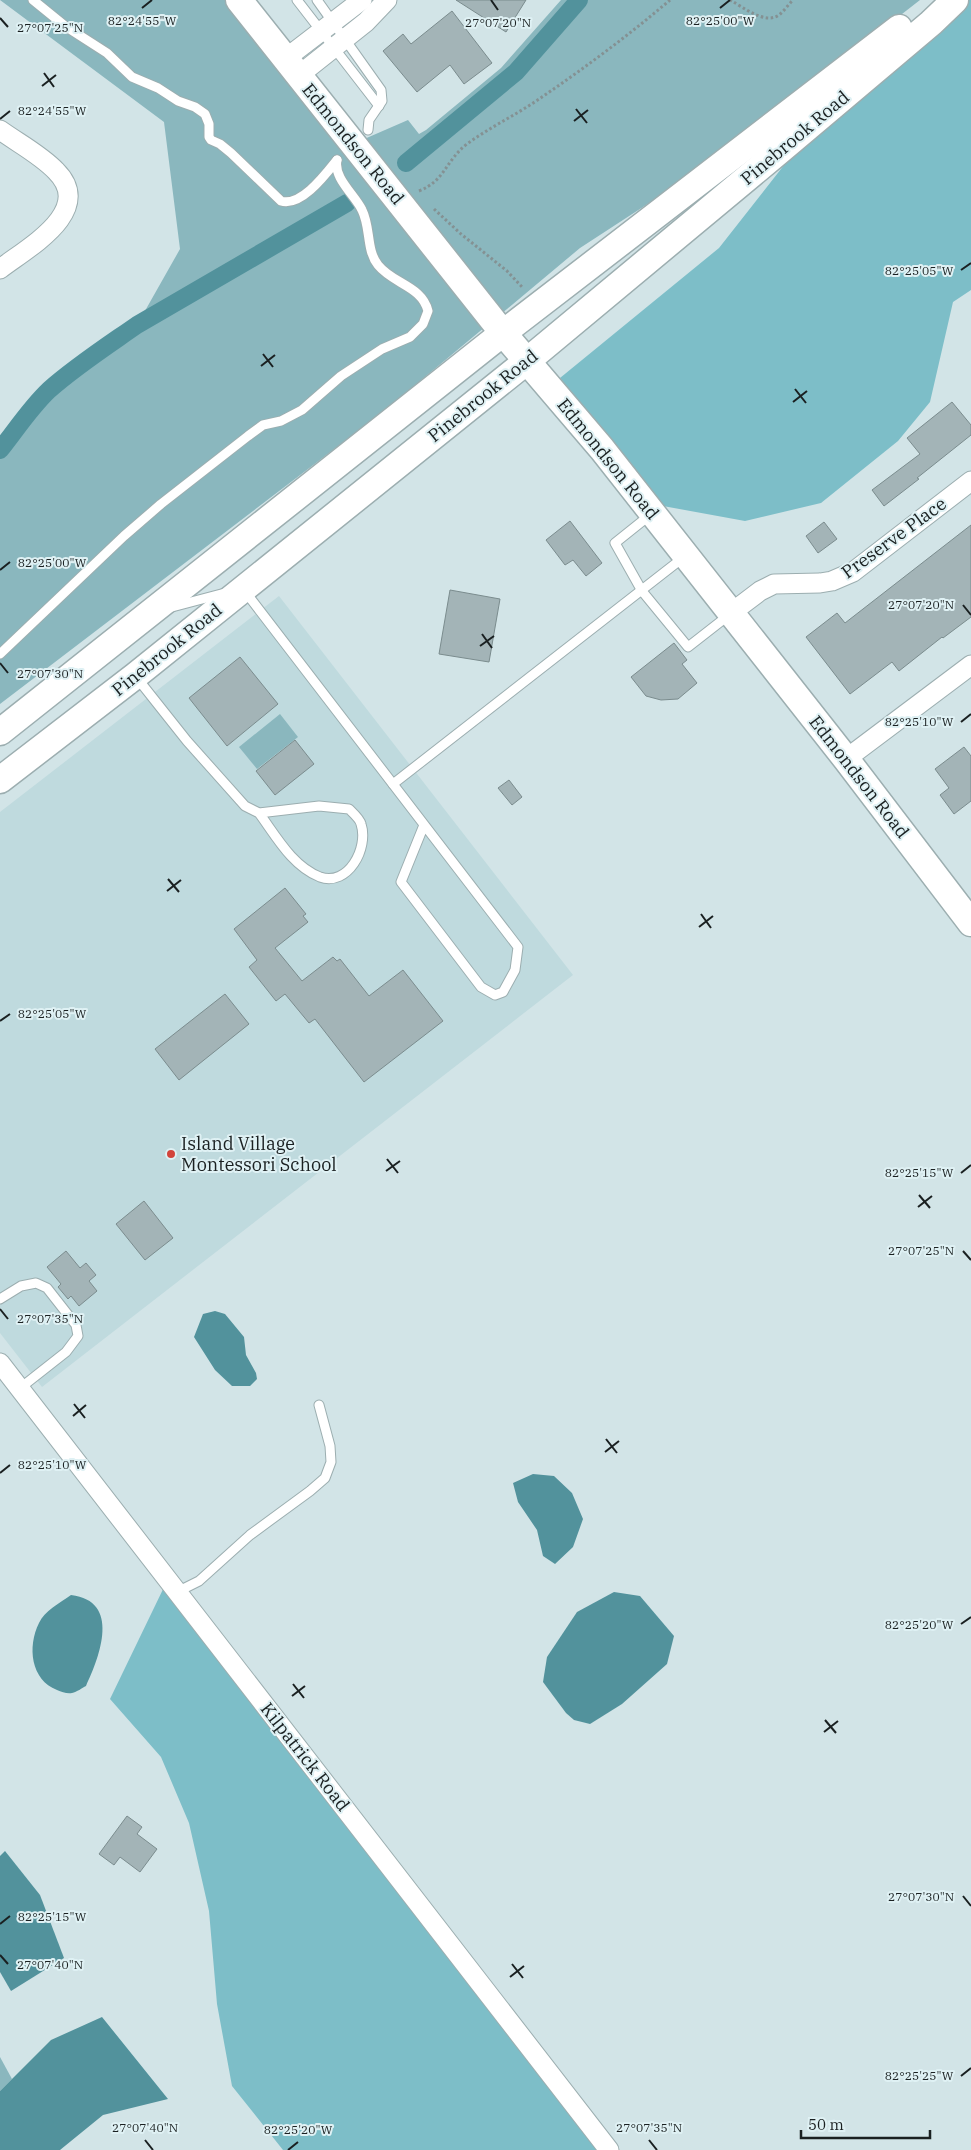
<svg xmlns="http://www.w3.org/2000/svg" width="971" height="2150" viewBox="0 0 971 2150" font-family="'IBM Plex Serif',serif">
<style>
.built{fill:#bfdade}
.green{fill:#8ab7be}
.forest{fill:#7dbec8}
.water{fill:#52929c}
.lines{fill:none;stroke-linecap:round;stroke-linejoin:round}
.canal{stroke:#52929c;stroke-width:18}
.building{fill:#a3b4b7;stroke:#7b8c8e}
.lane-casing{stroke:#9caeb0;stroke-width:11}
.street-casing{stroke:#9caeb0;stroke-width:21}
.secondary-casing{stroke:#9caeb0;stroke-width:29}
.path{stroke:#849193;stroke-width:3;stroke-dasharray:2.5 2.5;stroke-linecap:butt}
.lane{stroke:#fff;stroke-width:9}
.street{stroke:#fff;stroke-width:19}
.secondary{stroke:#fff;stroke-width:26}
.ticks{fill:none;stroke:#1a2021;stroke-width:2}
.poi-dot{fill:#d2443b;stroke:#dff1f4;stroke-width:2}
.labels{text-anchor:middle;stroke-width:4;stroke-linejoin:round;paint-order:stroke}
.street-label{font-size:18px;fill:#1a2021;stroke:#dff1f4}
.poi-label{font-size:18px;fill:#1a2021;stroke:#dff1f4;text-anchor:start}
.ticks-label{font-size:12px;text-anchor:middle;fill:#1a2021;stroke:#dff1f4;stroke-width:4;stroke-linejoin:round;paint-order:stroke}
</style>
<rect width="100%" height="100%" fill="#d2e4e7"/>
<polygon class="built" points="279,596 573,975 42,1387 0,1333 0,812"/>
<g class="green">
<polygon points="0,0 226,0 485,327 384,411 0,704 0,450 28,412 49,391 77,367 137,325 180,249 164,122"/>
<polygon points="561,0 920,0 712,162 580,248 501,314 362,140 408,120 419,134 426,130 501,68"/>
<polygon points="280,714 298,737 257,769 239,747"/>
<polygon points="0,2057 12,2079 0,2091"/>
</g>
<g class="forest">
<polygon points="969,0 971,0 971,290 953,302 930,402 898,441 821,503 745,521 663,506 560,378 719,248 799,146 937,30"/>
<polygon points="167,1581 604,2150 283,2150 232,2086 217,2004 209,1911 189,1823 161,1757 110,1699"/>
</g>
<g class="water">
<polygon points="215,1311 225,1314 244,1337 246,1355 256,1373 257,1379 250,1386 232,1386 215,1370 194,1337 203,1314"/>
<polygon points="533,1474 554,1476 572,1493 583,1519 573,1547 555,1564 543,1556 537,1530 518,1502 513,1483"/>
<polygon points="614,1592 640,1596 674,1636 667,1664 622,1704 590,1724 574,1720 566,1713 543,1682 547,1657 577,1612"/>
<path d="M71 1595C121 1601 100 1656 86 1686 82 1688 77 1692 72 1693 67 1694 62 1692 57 1690 31 1680 27 1647 39 1623 44 1611 60 1603 71 1595Z"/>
<polygon points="5,1851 40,1895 64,1958 11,1991 0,1972 0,1856"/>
<polygon points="102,2017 168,2099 103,2115 60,2150 0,2150 0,2091 51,2040"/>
</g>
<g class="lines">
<g class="canal">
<polyline points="406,163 516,72 579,0"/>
<path d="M0 450C16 430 30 408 49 390 76 366 107 346 137 325L347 203"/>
</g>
</g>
<g class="building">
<polygon points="456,0 526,0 506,32"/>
<polygon points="452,11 492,63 464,84 450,65 417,92 383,51 403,34 411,44"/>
<polygon points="952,402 971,425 971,435 917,478 919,479 884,506 872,490 920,454 907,438"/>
<polygon points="570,521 602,563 586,576 573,560 565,565 546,540"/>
<polygon points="824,522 837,539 818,553 806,536"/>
<polygon points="971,525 971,617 943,638 942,637 899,671 892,662 850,694 806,637 837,613 845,623"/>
<polygon points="450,590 500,599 489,662 439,654"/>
<polygon points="674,643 687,660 682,664 697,683 678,699 661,700 646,696 631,677"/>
<polygon points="240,657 278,704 227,746 189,698"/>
<polygon points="295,740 314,764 275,795 256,771"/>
<polygon points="964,747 971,756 971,801 954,814 940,795 949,788 935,769"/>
<polygon points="509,780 522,797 512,805 498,788"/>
<polygon points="285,888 306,914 303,916 308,922 275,948 302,981 333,957 337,961 340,959 369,996 403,970 443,1021 364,1082 315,1019 309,1023 285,994 276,1001 249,967 257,960 234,929"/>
<polygon points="225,994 249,1024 179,1080 155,1049"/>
<polygon points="144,1201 173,1238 145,1260 116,1224"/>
<polygon points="66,1251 80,1268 86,1263 96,1275 89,1281 97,1291 79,1306 71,1296 68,1299 58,1287 61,1284 47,1267"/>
<polygon points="127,1816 142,1827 137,1834 157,1849 140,1872 120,1857 114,1865 99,1854"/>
</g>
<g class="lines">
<g class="lane-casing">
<g id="lane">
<path d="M33 0 65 26 107 53 132 77 158 88 178 101 195 107 205 114 209 124V137L211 140 220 144 231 153 281 201C301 207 325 175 337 160"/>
<polyline points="297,0 379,106"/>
<polyline points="317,0 381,90 382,101 369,120 368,130"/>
<polyline points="650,515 615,543 642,591 688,647 729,615"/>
<polyline points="244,590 518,947 515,970 503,992 495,995 481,987 401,882 424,825"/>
<polyline points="172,607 225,593"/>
<path d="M0 654 124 536 161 504 248 436 263 425 281 421 302 410 341 376 382 349 410 337 423 324 428 311C422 286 393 284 378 265 366 250 371 228 362 210 355 195 333 178 337 160"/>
<path d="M137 678 187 741 245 806 259 813 319 806 349 809C353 813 360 819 361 824 369 848 348 887 320 877 292 866 276 836 259 813"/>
<polyline points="393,784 684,557"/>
<polyline points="0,1299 21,1286 36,1283 47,1288 76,1325 78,1336 66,1352 19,1389"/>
<polyline points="177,1592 199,1581 250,1535 310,1491 325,1478 331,1462 330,1446 319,1405"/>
</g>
</g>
<g class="street-casing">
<g id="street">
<polyline points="285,59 362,0"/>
<polyline points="298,76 366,22 387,0"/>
<path d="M0 130C18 143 41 155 56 171 96 211 27 248 0 269"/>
<polyline points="731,613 760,591 774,584 820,583 832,581 853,572 971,481"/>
<polyline points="846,759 971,665"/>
<polyline points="0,1363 609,2150"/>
</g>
</g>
<g class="secondary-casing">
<g id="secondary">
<polyline points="239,0 503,333 602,449 846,759 971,923"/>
<polyline points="0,732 503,333 899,28"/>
<polyline points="0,780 135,676 527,361 783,148 931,23 955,0"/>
</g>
</g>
<g class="path">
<path d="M730 0C743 7 765 25 779 15 784 11 788 5 793 0"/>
<path d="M419 191C446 180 445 161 467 144 490 127 518 114 542 97 586 67 629 35 670 0"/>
<polyline points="434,209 461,234 507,271 523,288"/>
</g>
<use href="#lane" class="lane"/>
<use href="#street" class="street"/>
<use href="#secondary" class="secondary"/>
</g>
<path class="ticks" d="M491 0 498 10M142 8 152 0M720 8 730 0M0 18 8 27M44 73 54 87M42 86 56 75M576 109 587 123M0 119 10 111M574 121 588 110M961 270 971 263M263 354 273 367M261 366 275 355M795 389 806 403M793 402 807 391M0 570 10 562M963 605 971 615M482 634 492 648M480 646 494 636M0 663 8 673M961 722 971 714M168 879 179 892M167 891 181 880M701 914 711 928M699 927 713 916M0 1021 10 1014M387 1159 398 1173M386 1171 400 1161M961 1173 971 1165M919 1195 930 1208M918 1207 932 1196M963 1251 971 1260M0 1309 8 1319M74 1404 85 1418M73 1416 86 1405M606 1439 617 1453M605 1452 619 1441M0 1473 10 1465M961 1624 971 1617M293 1684 304 1698M292 1696 305 1686M825 1720 836 1733M824 1732 838 1721M963 1896 971 1906M0 1924 10 1916M0 1955 8 1964M512 1964 523 1978M510 1977 524 1966M961 2076 971 2068M145 2140 153 2150M649 2140 657 2150M288 2150 298 2142"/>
<circle class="poi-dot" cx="171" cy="1154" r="5"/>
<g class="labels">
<g class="street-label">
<text transform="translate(795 138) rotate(-40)" y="6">Pinebrook Road</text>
<text transform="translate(353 144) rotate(51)" y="6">Edmondson Road</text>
<text transform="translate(483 396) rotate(-39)" y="6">Pinebrook Road</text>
<text transform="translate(608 459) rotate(51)" y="6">Edmondson Road</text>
<text transform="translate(894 538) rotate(-36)" y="6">Preserve Place</text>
<text transform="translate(167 650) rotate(-39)" y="6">Pinebrook Road</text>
<text transform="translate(859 777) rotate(52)" y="6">Edmondson Road</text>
<text transform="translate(305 1757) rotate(52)" y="6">Kilpatrick Road</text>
</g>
<g class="poi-label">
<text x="181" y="1150">Island Village<tspan x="181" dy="21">Montessori School</tspan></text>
</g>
</g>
<g class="ticks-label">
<text x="142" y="25">82°24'55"W</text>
<text x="720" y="25">82°25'00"W</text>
<text x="498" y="27">27°07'20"N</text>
<text x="50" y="32">27°07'25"N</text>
<text x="52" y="115">82°24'55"W</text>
<text x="919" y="275">82°25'05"W</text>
<text x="52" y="567">82°25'00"W</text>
<text x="921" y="609">27°07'20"N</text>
<text x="50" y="678">27°07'30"N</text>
<text x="919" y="726">82°25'10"W</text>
<text x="52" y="1018">82°25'05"W</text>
<text x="919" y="1177">82°25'15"W</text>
<text x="921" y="1255">27°07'25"N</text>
<text x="50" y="1323">27°07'35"N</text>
<text x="52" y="1469">82°25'10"W</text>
<text x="919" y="1629">82°25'20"W</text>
<text x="921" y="1901">27°07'30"N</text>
<text x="52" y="1921">82°25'15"W</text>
<text x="50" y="1969">27°07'40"N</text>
<text x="919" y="2080">82°25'25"W</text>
<text x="145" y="2132">27°07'40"N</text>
<text x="649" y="2132">27°07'35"N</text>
<text x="298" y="2134">82°25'20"W</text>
</g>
<path d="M801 2130v8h129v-8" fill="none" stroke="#1a2021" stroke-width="2.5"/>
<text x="808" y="2130" font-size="15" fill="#1a2021" stroke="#dff1f4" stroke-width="4" paint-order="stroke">50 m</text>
</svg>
